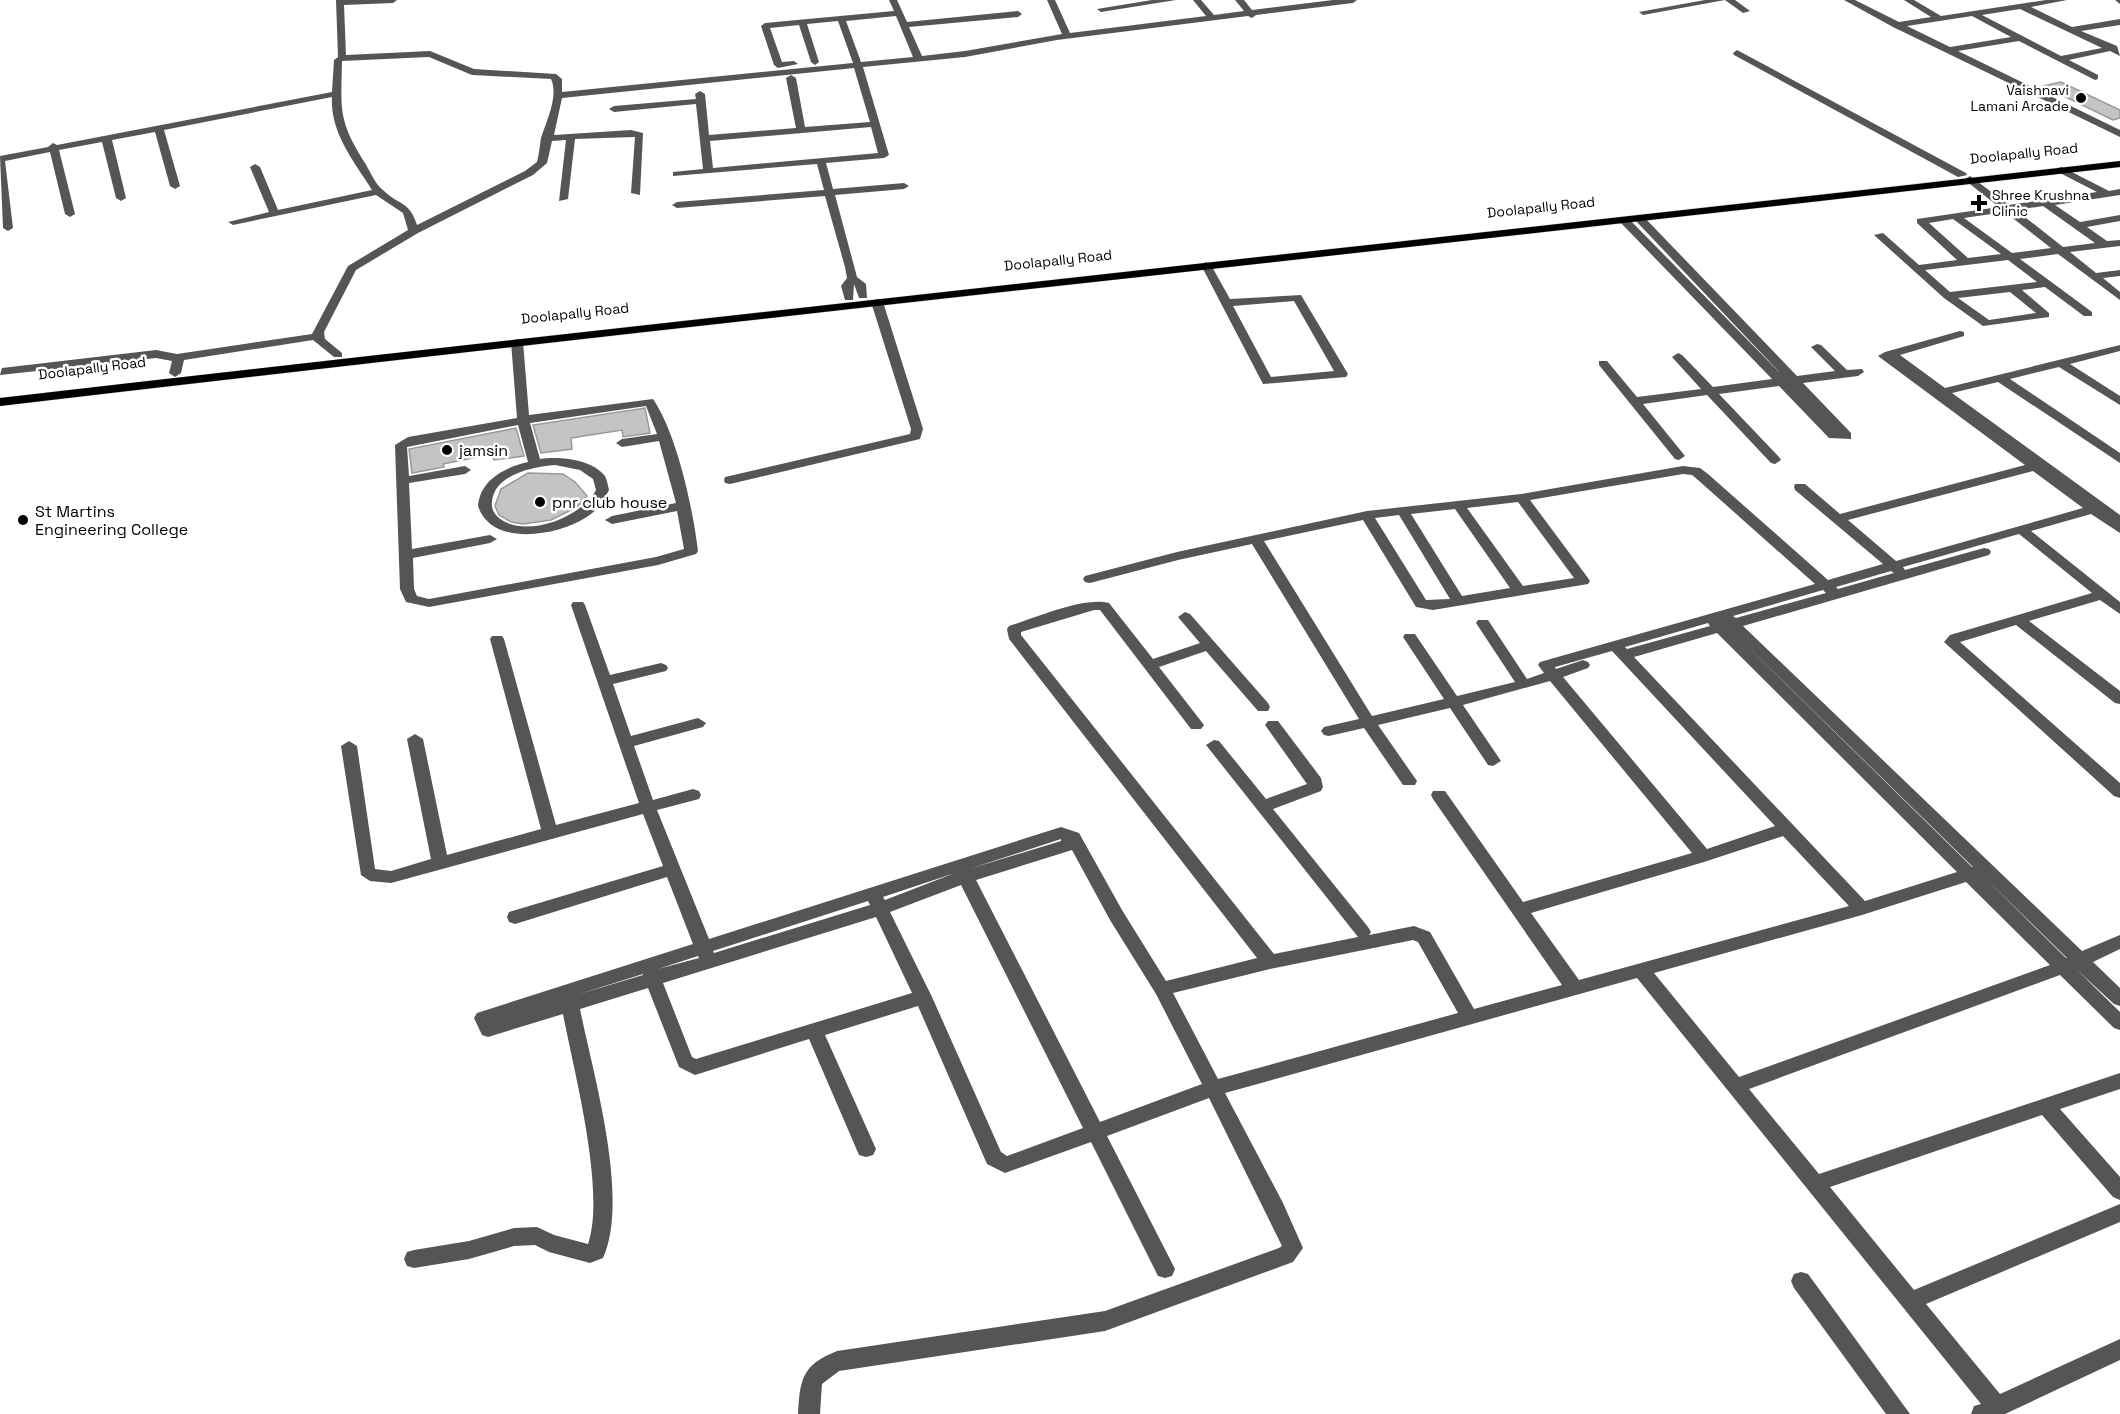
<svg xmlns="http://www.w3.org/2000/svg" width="2120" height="1414" viewBox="0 0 2120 1414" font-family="'Space Grotesk',sans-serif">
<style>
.building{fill:#c4c4c4;stroke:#999;stroke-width:1.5}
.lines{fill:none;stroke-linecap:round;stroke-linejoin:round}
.major-casing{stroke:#dbdbdb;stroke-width:1}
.minor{fill:#555;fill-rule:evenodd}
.major{fill:#000;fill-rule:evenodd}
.poi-dot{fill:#000;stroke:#fff;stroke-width:2}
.labels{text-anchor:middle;stroke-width:5;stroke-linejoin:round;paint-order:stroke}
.far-poi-label{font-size:14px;fill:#000;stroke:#fff;text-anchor:end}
.far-street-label{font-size:14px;fill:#000;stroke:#fff}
.poi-label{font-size:16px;fill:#000;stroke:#fff;text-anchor:start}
</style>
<rect width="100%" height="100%" fill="#fff"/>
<g class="building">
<polygon points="2061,82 2120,110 2120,118 2113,120 2043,86"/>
<polygon points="645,408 650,433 623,437 622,430 571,438 572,449 541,453 533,425"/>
<polygon points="516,428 524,456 494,460 493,454 443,464 444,467 412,473 409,449"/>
<polygon points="528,473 563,474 575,482 587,496 577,507 551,520 523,524 511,522 499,515 495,506 501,489"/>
</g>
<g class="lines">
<g class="major-casing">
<path id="major" d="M2120 161V167C1413 248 706 323 0 406V398C706 317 1413 241 2120 161Z"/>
</g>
<g class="minor">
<path d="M336 0H397L393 3 344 5 346 55 430 51 474 69 556 74 562 79V92L853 63 838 21 807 24 819 62 815 65 811 62 799 25 770 28 782 62 794 61 798 64 778 68 774 65 761 26 765 23 894 11 889 0H897L907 22 1018 11 1022 14 1018 17 909 27 922 56 965 51 1062 34 1047 0H1055L1070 33 1206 16 1193 0H1201L1214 15 1244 11 1235 0H1244L1252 10 1333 0H1357L1353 3 1256 15 1252 18 1248 16 1057 40 965 57 863 67 889 155 884 158 826 163 833 189 904 183 909 186 904 189 835 195 857 277 866 284 867 298H859L854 284 853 300H845L841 286 847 278 845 267 825 196 677 208 672 205 677 202 824 190 817 164 673 176V172L703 169 696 104 614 112 609 109 614 106 696 99 695 94 700 91 705 94 709 135 796 128 786 78 791 75 796 78 805 127 870 122 854 68 562 98 554 135 631 130 643 133 640 195 631 193 635 137 575 139 568 199 559 201 566 140 552 141 547 163 533 175 418 233 356 270 324 332 325 339 342 353V357H334L313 340 184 360 181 373 175 377 169 373 172 361 156 358 0 375 2 368 156 350 177 354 312 334 348 266 408 230 403 213 376 195 233 225 228 222 269 212 250 167 255 164 260 167 278 210 372 190C354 161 330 133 332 97L164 130 180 186 175 189 170 186 155 132 112 140 126 198 121 201 116 198 102 142 59 150 75 214 70 217 65 214 50 152 5 161 13 228 8 231 3 228 0 156 48 147 53 143 57 145 332 92 334 60 338 57ZM896 16 913 57 861 62 846 21ZM429 57 472 75 551 79C559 96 546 122 541 138 540 145 539 154 537 162L525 171 417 225C409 200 399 206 383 190 375 184 370 171 365 163 338 120 341 111 342 61ZM871 127 878 153 713 168 710 141Z"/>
<polygon points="1152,0 1176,0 1101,12 1097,9"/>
<polygon points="1705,0 1735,0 1750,11 1743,13 1725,0 1643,15 1639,12"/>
<path d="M1844 0H1855L1899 22 1931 17 1904 0H1914L1941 16 2046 0H2067L2031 7 2072 27 2120 19V25L2081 31 2117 46 2120 56 2110 51 2069 60 2098 75V79L2095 80 2019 41 1958 51 2120 130V137L1893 27ZM2020 9 2102 48 2061 56 1982 15ZM1972 16 2011 37 1950 47 1907 26Z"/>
<polygon points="2115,0 2120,0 2120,4"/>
<polygon points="1737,50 1966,173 1967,175 1958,177 1734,55 1733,53"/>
<path d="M2062 167 2109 191 2120 189V195L2055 205 2080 222 2120 215V221L2087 227 2107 241 2120 240V246L2070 252 2096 273 2120 270V276L2103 278 2120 292V300L2058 254 2020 259 2092 312V316H2084L2045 287 2022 290 2049 313V317L1983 326 1944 298 1874 235 1883 233 1919 265 1957 260 1917 223V219L1999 207 1966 181 1965 179 1970 176 2009 205 2097 192 2058 172V168ZM2043 206 2095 243 2063 247 2016 210ZM2005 212 2051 248 2012 253 1964 218ZM1953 219 2001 254 1968 258 1929 223ZM2008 260 2037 282 1950 292 1925 270ZM2010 292 2036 313 1989 320 1958 298Z"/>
<polygon points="1635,216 1643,216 1797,376 1835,371 1811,347 1817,344 1821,345 1847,370 1862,369 1864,372 1858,376 1803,383 1851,433 1851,439 1829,438 1779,386 1719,394 1779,457 1781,460 1775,464 1771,463 1707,395 1643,404 1685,456 1679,460 1675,459 1599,365 1599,361 1607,361 1637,397 1701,389 1672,357 1678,353 1682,355 1713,387 1772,379 1620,222 1620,218 1628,218 1785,378 1635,220"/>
<path d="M1206 262 1211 265 1230 299 1301 295 1348 374 1346 377 1263 384 1201 265ZM1294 301 1334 371 1271 377 1233 306Z"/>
<polygon points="877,299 883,302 923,429 920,439 730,484 725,483 724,480 725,477 910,434 911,429 871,302"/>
<path d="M1960 331 1964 332V336L1900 355 1945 388 2120 345V351L2070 364 2120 396V405L2059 367 2010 379 2120 453V463L1998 382 1952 393 2120 515V533L2091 514 2031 531 2120 602V614L2100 600 2029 621 2120 691V704L2115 703 2016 625 1960 642 2120 783V798L2114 796 1944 642 1950 635 2092 593 2019 534 1903 567 1905 570 1984 548 1989 549 1991 552 1989 555 1743 626 2082 951 2120 935V949L2093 962 2120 988V1006L2114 1004 2076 969 2120 1012V1030L2114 1028 2060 975 1749 1089 1819 1174 2120 1073V1089L2060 1109 2120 1177V1200L2113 1197 2042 1115 1830 1187 1914 1290 2120 1204V1222L1926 1304 2000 1394 2120 1339V1360L2005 1414H1971L1974 1406 1981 1404 1637 978 1225 1093 1283 1203 1303 1248 1293 1262 1105 1331 839 1371 822 1384 820 1414H798C800 1379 802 1365 837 1351L1105 1311 1279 1248 1282 1246 1209 1098 1107 1136 1175 1269 1172 1276 1165 1278 1158 1276 1091 1142 1005 1173 987 1164 918 1006 825 1035 876 1149 873 1155 866 1157 859 1155 809 1039 695 1075 679 1067 648 988 580 1009C593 1074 630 1198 603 1258L590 1263 549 1252 535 1245 514 1246 469 1259 414 1268 407 1266 404 1259 407 1252 414 1250 469 1241 514 1228 537 1227 554 1235 588 1244C606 1191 574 1072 563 1014L488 1037 482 1035 474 1018 477 1013 693 944 667 877 515 924 509 922 507 917 509 912 663 866 643 814 391 883 370 881 361 875 341 746 349 741 357 746 375 869 391 871 431 859 407 739 415 734 423 739 447 855 541 829 490 639 492 636H502L504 639 556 825 639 803 571 605 573 602H583L585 605 610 675 661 663 666 665 668 668 666 671 613 684 631 736 698 718 706 723 703 727 634 746 653 800 693 789 699 791 701 795 699 799 657 810 709 939 1061 827 1079 833 1122 910 1166 981 1257 958 1009 639 1007 629 1009 626C1035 618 1084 596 1109 603L1153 659 1200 643 1178 617 1185 612 1190 614 1268 703 1270 707 1268 711H1258L1206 651 1159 667 1204 725 1201 729H1191L1100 610H1094L1021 632V635L1274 954 1358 937 1206 745 1214 740 1219 741 1266 799 1307 784 1265 725 1268 721H1278L1321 778 1323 787 1321 791 1273 809 1368 927 1371 932 1369 935 1414 926 1430 932 1474 1009 1562 985 1433 799 1431 795 1433 791H1445L1523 902 1692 853 1550 681 1463 705 1501 761 1493 766 1488 765 1450 708 1378 725 1417 781 1415 785H1403L1364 728 1329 736 1324 735 1321 731 1324 727 1359 719 1252 544 1178 560 1090 583 1085 582 1083 579 1085 576 1177 552 1367 511 1521 494 1683 466 1700 468 1708 474 1828 580 1883 564 1795 490 1794 487 1795 484H1805L1840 514 2025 465 1878 356 1885 352ZM2033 471 2083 508 1896 561 1848 520ZM1683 474 1692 475 1698 480 1815 584 1540 662 1538 665 1544 673 1527 679 1488 620H1478L1476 623 1515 682 1457 696 1415 634H1405L1403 637 1444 699 1372 716 1264 541 1363 520 1416 607 1433 610 1588 584 1590 581 1588 578 1530 500ZM1518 502 1574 578 1523 586 1467 508ZM1455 509 1510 588 1462 596 1411 514ZM1399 515 1450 599 1426 600 1375 518ZM1891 571 1894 573 1838 589 1836 587ZM1823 590 1826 593 1736 618 1733 616ZM1708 623 1710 626 1627 649 1625 647ZM1730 629 1973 867H1972ZM1717 633 1957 872 1865 901 1634 657ZM1612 651 1613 652 1775 826 1707 849 1563 677 1588 668 1590 665 1588 662 1583 660 1556 669 1555 667ZM1783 836 1849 906 1579 980 1531 913 1704 862ZM1061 839V841L969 869ZM1072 850 1110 920 1156 994 1202 1084 1100 1122 976 880ZM955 873 885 900 883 897ZM1983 876 2067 958H2066ZM1966 882 2050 965 1739 1077 1654 973 1862 915ZM961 885 1083 1128 1007 1156 1001 1152 932 997 890 912ZM868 901 870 905 714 953 713 951ZM876 917 912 993 696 1059 692 1057 663 983ZM1413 940 1418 942 1458 1013 1218 1079 1173 993 1270 969ZM698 956 699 958 658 969ZM643 974V975L576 995Z"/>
<path d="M517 339 523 342 529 415 653 399C677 434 693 509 698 551L696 554 658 565 429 607 406 602 400 589 395 445 408 437 517 418 511 342ZM646 406 657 434 622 439 616 443 622 447 659 441 676 503 612 516 605 520 612 524 677 511 684 549 656 557 429 599 417 596 414 589 413 558 490 543 497 539 490 535 412 549 409 483 465 474 471 470 465 466 409 476 407 447 518 425 528 462C505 467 480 480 478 506 491 547 557 536 585 518 597 511 603 502 609 490 608 486 607 480 605 476 592 459 559 456 540 459L530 423ZM555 465 580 470 593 479 596 490C581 518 525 539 499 518 494 514 491 508 492 502 494 474 533 467 555 465Z"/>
<polygon points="1801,1272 1808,1274 1910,1414 1886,1414 1794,1288 1791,1281 1794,1274"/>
</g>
<use href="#major" class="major"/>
</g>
<g class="poi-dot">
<circle cx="2081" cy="98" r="6"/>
<path d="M1976 194h6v6h6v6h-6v6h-6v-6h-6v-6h6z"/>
<circle cx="447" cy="450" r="6"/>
<circle cx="540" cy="502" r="6"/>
<circle cx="23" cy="520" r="6"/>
</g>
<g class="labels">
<g class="far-poi-label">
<text x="2069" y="95">Vaishnavi<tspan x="2069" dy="16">Lamani Arcade</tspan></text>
<text x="1992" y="200" text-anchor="start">Shree Krushna<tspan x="1992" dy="16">Clinic</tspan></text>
</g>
<g class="far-street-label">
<text transform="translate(2024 153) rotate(-6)" y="5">Doolapally Road</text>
<text transform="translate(1541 207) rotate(-6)" y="5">Doolapally Road</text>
<text transform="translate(1058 260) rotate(-6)" y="5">Doolapally Road</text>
<text transform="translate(575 313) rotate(-6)" y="5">Doolapally Road</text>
<text transform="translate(92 368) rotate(-7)" y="5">Doolapally Road</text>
</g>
<g class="poi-label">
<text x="459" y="456">jamsin</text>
<text x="552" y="508">pnr club house</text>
<text x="35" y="517">St Martins<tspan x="35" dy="18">Engineering College</tspan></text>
</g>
</g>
</svg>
